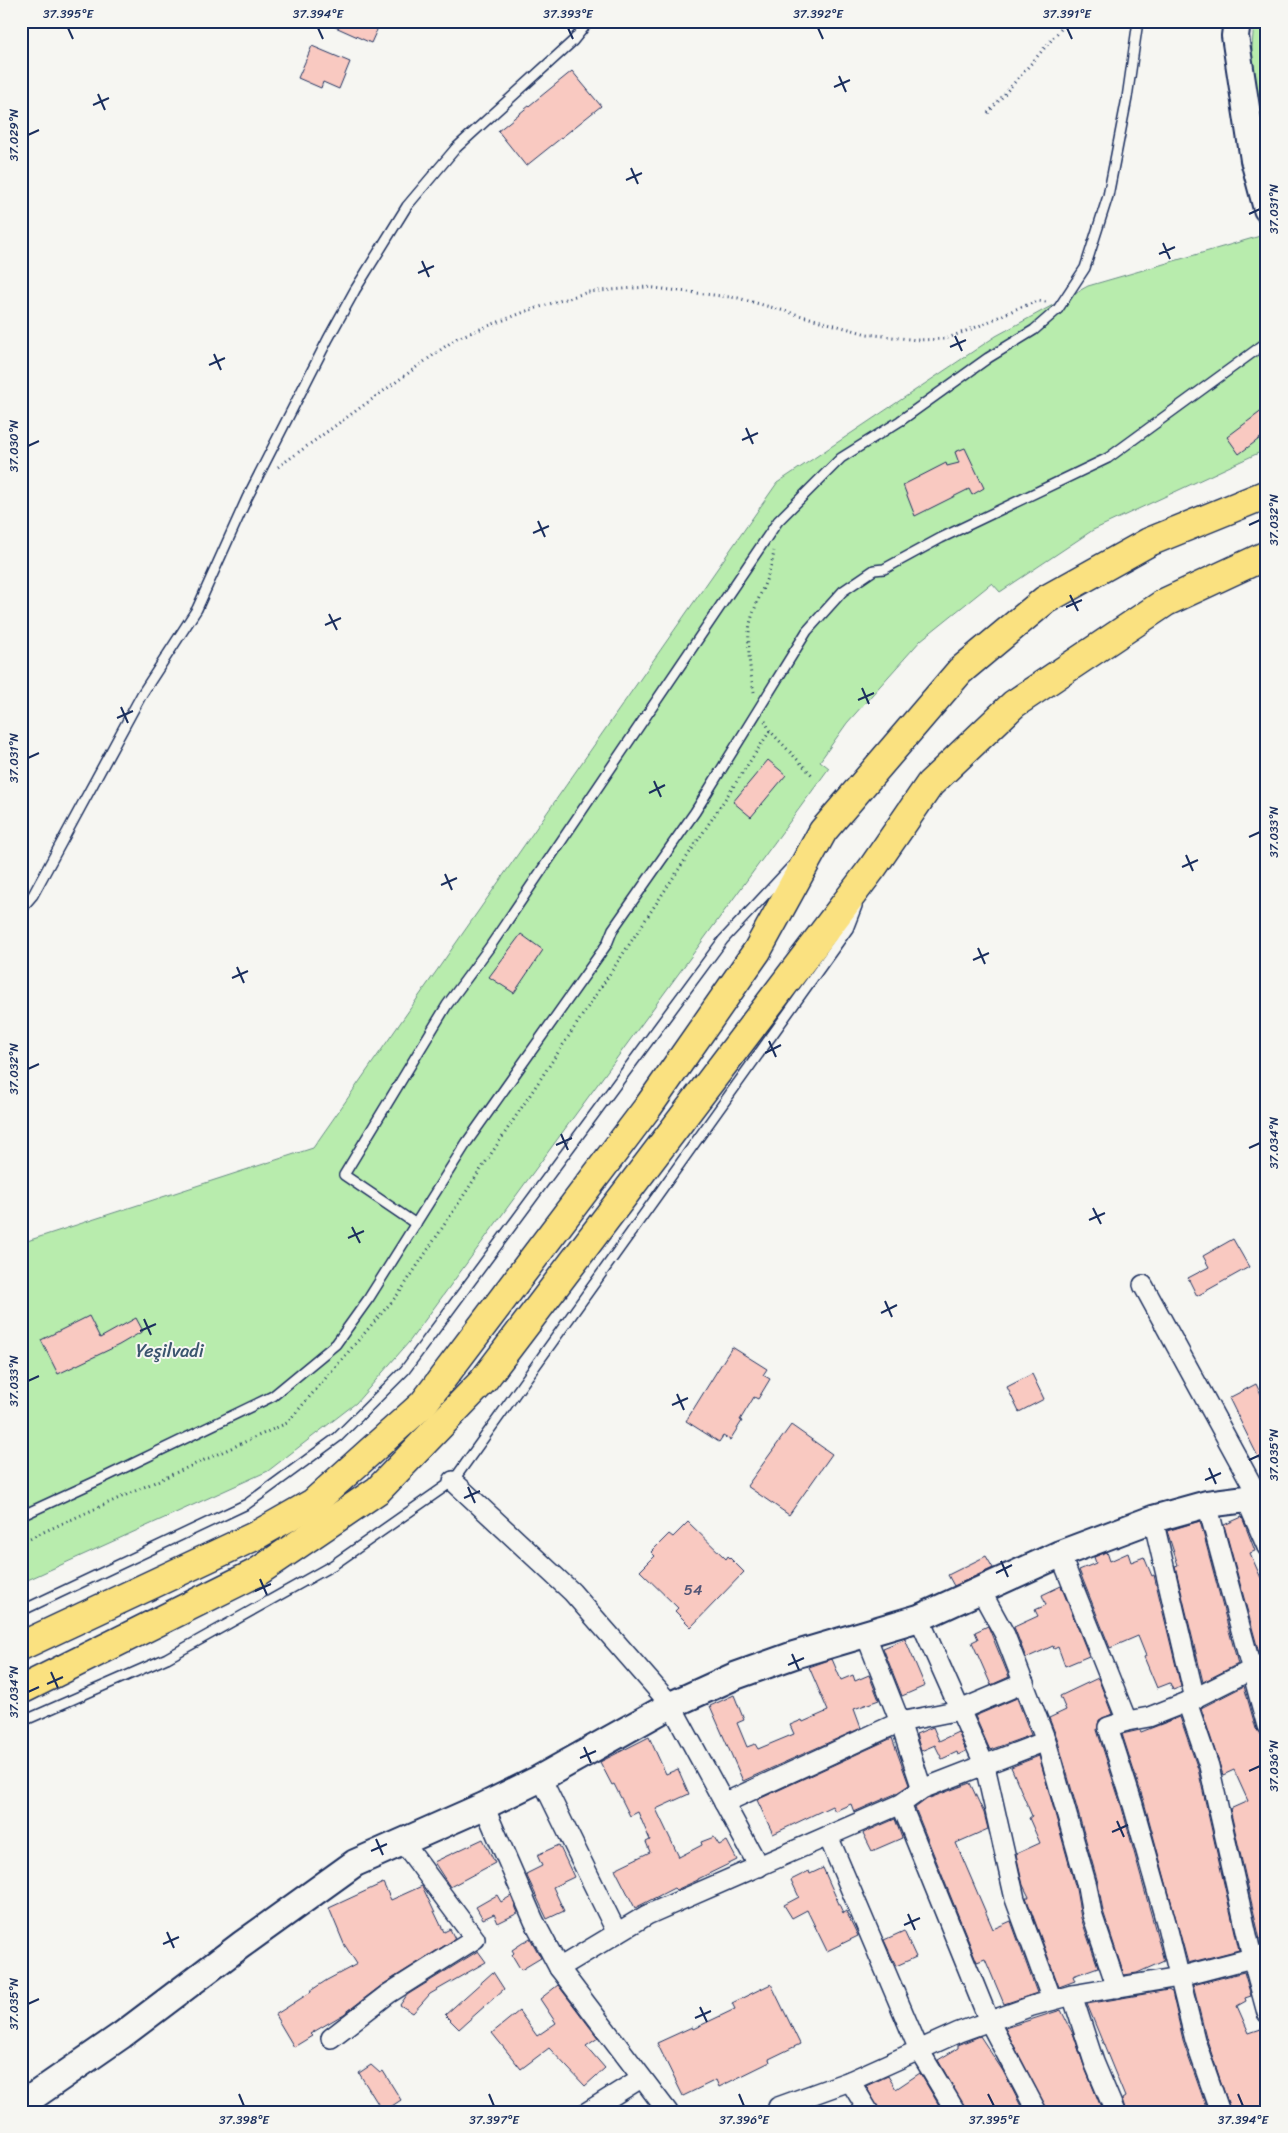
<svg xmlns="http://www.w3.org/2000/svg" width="1288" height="2133" viewBox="0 0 1288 2133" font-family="Sriracha,sans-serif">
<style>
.green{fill:#b8ecad;stroke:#6a8e86}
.building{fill:#f9c9c1;stroke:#1b2f5e}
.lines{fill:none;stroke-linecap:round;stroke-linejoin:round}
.lane-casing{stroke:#1b2f5e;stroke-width:12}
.street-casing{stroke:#1b2f5e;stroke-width:22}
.secondary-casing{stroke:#1b2f5e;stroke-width:30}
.primary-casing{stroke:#1b2f5e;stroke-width:31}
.path{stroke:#1b2f5e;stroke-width:3;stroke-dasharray:1 4;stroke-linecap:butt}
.lane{stroke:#f6f6f2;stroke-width:9}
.street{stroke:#f6f6f2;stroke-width:19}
.secondary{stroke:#f6f6f2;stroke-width:26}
.primary{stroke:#fae180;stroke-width:28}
.ticks{fill:none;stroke:#1b2f5e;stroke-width:2}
.labels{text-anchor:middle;stroke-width:4;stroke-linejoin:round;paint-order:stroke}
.number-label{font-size:15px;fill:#525677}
.park-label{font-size:18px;fill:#3a556e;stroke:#f6f6f2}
.neatline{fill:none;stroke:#1b2f5e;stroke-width:2}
.ticks-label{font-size:12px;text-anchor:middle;fill:#1b2f5e}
</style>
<rect width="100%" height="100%" fill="#f6f6f2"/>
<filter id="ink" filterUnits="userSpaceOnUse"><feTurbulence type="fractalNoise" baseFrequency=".02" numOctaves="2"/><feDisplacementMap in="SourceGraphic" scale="10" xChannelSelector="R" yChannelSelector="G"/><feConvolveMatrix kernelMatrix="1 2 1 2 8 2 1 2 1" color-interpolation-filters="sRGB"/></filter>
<g filter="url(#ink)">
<g class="green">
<polygon points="1254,21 1267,21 1267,157 1250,74"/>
<polygon points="1267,234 1267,449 1093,530 1000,592 992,583 921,640 847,723 820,761 829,768 409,1342 356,1403 268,1471 21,1583 21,1243 313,1148 777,483 996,336 1088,286"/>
</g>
<g class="building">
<polygon points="322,21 381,21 371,43"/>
<polygon points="312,46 350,62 339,89 323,82 321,88 298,78"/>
<polygon points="572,71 601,106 526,166 498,131"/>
<polygon points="1267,407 1267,433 1239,454 1227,437"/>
<polygon points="965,448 984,488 972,495 969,489 915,516 903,485 946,463 947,466 959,463 955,452"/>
<polygon points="768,760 786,775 751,817 733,802"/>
<polygon points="521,934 543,950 514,993 489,977"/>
<polygon points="1233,1239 1249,1267 1197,1296 1188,1278 1209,1267 1203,1256"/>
<polygon points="89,1316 100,1338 136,1318 143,1331 119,1345 58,1374 41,1340"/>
<polygon points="732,1347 767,1369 763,1375 770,1379 758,1399 754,1397 740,1420 742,1421 730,1440 723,1436 719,1442 686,1421"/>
<polygon points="1032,1374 1044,1399 1019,1412 1007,1387"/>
<polygon points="1256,1384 1267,1406 1267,1475 1229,1398"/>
<polygon points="791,1425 832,1454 789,1515 747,1486"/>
<polygon points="1242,1517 1255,1551 1250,1553 1261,1578 1267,1576 1267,1651 1259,1653 1224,1525"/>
<polygon points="1200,1521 1238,1664 1203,1682 1175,1566 1178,1565 1167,1531"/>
<polygon points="688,1522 726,1559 728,1556 744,1572 691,1627 675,1611 678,1608 640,1571 655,1556 651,1552 669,1534 673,1537"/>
<polygon points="1107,1552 1110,1561 1128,1553 1131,1562 1144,1557 1152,1576 1154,1575 1181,1687 1173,1690 1170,1683 1157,1688 1144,1657 1146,1656 1138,1636 1110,1648 1079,1570 1096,1563 1094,1557"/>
<polygon points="986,1556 993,1568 954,1586 948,1575"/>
<polygon points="1061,1586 1089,1656 1065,1666 1058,1647 1054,1649 1053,1646 1026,1658 1014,1627 1038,1616 1035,1610 1046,1605 1042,1595"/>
<polygon points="988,1626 1009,1677 991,1685 972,1642 978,1639 975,1632"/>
<polygon points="905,1639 925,1686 902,1696 883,1648"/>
<polygon points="832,1659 841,1680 853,1675 855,1681 869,1675 879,1700 854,1709 861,1728 743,1781 710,1706 734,1695 744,1720 737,1723 747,1747 755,1744 758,1749 794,1734 790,1725 802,1720 803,1722 828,1711 809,1667"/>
<polygon points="1098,1678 1112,1714 1099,1720 1097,1730 1122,1808 1164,1961 1137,1973 1124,1975 1103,1911 1098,1883 1057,1738 1049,1718 1066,1710 1060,1696"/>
<polygon points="1244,1686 1256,1729 1264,1737 1267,1744 1267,1943 1261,1944 1230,1809 1248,1801 1234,1770 1223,1775 1201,1708"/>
<polygon points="1017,1698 1031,1735 990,1750 975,1716"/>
<polygon points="1180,1717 1198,1769 1239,1950 1188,1963 1144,1802 1122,1734 1140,1730 1141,1732"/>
<polygon points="933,1727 939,1741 958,1732 966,1751 958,1755 957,1752 942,1759 935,1745 921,1751 916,1734"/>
<polygon points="649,1737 666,1774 678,1769 689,1794 656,1809 679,1857 702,1845 701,1842 714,1837 719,1845 727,1841 737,1860 698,1879 698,1880 676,1890 674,1888 635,1908 615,1869 650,1852 646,1842 650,1840 638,1812 630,1816 614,1784 612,1785 600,1762"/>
<polygon points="892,1738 909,1785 895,1794 854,1812 851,1804 835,1811 832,1806 773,1834 757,1800"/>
<polygon points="1039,1756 1076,1889 1081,1918 1098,1967 1073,1976 1075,1981 1059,1987 1026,1897 1029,1897 1023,1885 1016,1854 1040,1843 1029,1818 1032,1816 1011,1767"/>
<polygon points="970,1783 984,1813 988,1829 956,1843 993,1929 1011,1921 1037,1993 1004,2004 985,1959 977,1962 915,1808 927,1799"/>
<polygon points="895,1819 902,1838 872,1851 863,1833"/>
<polygon points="483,1839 495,1863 450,1887 434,1862"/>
<polygon points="559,1845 574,1877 553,1887 564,1911 547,1919 526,1874 542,1866 537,1855"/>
<polygon points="823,1868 843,1913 846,1911 858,1936 827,1951 807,1910 792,1918 784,1905 799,1897 791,1880 809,1871 810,1874"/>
<polygon points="383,1883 391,1900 422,1886 444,1932 450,1929 455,1939 382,1985 344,2014 310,2034 312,2036 294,2047 275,2015 311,1992 310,1991 327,1980 357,1964 344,1944 329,1908"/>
<polygon points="497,1895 501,1902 511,1896 518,1913 498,1923 494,1914 483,1919 476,1907"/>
<polygon points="904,1931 916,1957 896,1966 884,1940"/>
<polygon points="530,1938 541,1958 521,1970 512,1955 514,1953 512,1950"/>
<polygon points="478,1951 486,1962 430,1994 413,2013 400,2005 407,1995"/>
<polygon points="493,1972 504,1989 459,2029 445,2015"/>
<polygon points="1244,1972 1251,1996 1245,1998 1246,2001 1237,2006 1249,2033 1267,2027 1267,2112 1231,2112 1206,2037 1193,1985"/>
<polygon points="771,1984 800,2044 769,2059 770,2062 719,2087 716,2080 683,2096 657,2043 692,2027 693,2029 735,2009 732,2003"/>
<polygon points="558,1985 598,2038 586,2046 605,2068 585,2086 549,2048 521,2069 492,2033 519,2011 537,2036 556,2023 540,1999"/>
<polygon points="1168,1990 1172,1992 1184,2044 1208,2112 1126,2112 1122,2099 1125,2097 1087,2004"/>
<polygon points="1061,2010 1074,2036 1084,2066 1103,2112 1048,2112 1005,2028"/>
<polygon points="980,2036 1003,2071 1024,2112 967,2112 938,2060 958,2048 958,2045"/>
<polygon points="371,2065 380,2073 383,2071 401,2100 383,2112 359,2073"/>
<polygon points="920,2073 943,2112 880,2112 866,2086 888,2076 896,2089"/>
</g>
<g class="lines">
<g class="lane-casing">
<g id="lane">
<polyline points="21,909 33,895 142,694 197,609 247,498 328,339 355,290 407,206 456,148 573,41 589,21"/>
<polyline points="416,1224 344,1175 447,1005 489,948 778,521 841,458 900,421 988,358 1034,330 1058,309 1085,268 1108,196 1127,98 1138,21"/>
<polyline points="21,1516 101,1479 273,1396 336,1344 369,1298 467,1142 607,944 613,929 695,812 807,631 843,591 874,570 884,569 941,538 1108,458 1267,342"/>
<polyline points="21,1611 247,1504 338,1437 405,1370 723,940 791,867"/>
<polyline points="21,1722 167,1658 333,1565 453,1481 848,929 857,906"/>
</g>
</g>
<g class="street-casing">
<g id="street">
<polyline points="1143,1285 1257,1494"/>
<polyline points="453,1481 572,1592 671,1705 759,1867"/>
<polyline points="1246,1499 1267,1547"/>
<polyline points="1207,1504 1267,1726"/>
<polyline points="1153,1519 1195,1699"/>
<polyline points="1060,1554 1127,1721"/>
<polyline points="981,1591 1005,1635 1046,1741 1087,1886 1092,1914 1117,1988"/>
<polyline points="919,1618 985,1766 1015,1899 1052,2000"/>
<polyline points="865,1633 900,1722 922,1789"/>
<polyline points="1187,1702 1209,1766 1252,1957 1267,2013"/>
<polyline points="541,1778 617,1933"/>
<polyline points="724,1803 900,1722 960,1710 1024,1683"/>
<polyline points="901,1804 989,2021 1037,2112"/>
<polyline points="484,1806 534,1921 559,1968 668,2112"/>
<polyline points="828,1836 919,2050 956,2112"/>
<polyline points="559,1968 647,1915 901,1804 922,1789 1046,1741"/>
<polyline points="1072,1995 1094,2062 1115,2112"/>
<polyline points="331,2038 388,1994 475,1939 403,1842"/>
<polyline points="850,2081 869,2112"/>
<polyline points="587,2112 641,2078"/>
<polyline points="781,2112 778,2107 850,2081 959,2032 1032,2006 1072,1995 1179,1977 1267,1954"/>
<polyline points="1220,2112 1195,2040 1167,1926 1133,1805 1108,1727 1127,1721 1149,1717 1187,1702 1267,1662"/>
</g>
</g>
<g class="secondary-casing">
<g id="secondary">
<polyline points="1237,21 1235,36 1254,160 1267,209"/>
<polyline points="21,2105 122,2035 241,1945 355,1863 484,1806 535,1781 671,1705 735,1676 794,1655 919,1618 1060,1554 1153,1519 1207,1504 1246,1499 1257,1494 1267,1494"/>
</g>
</g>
<g class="primary-casing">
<g id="primary">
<polyline points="21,1646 255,1536 313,1503 423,1404 648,1107 757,951 823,831 960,671 1045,600 1149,542 1267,494"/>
<polyline points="21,1690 256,1573 378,1490 483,1381 873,867 930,784 1014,704 1166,602 1267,555"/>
</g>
</g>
<g class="path">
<polyline points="988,113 1068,21"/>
<polyline points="278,467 457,338 527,311 588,292 646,287 738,298 867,334 917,340 945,339 979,326 1016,309 1038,301 1046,302"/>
<path d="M754 692C750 674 746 638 751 620 758 596 771 575 774 551"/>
<polyline points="765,721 770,731 812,775"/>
<polyline points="21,1542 287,1423 400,1292 770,731"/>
</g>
<use href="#lane" class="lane"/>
<use href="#street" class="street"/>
<use href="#secondary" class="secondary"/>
<use href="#primary" class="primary"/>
</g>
</g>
<path class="ticks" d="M68 28 73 39M318 28 323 39M568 28 573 39M818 28 823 39M1067 28 1072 39M839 76 846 92M834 87 850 80M98 94 105 110M93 105 109 98M28 135 39 130M631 168 638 184M626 180 642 173M1249 214 1260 209M1163 243 1170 259M1159 254 1175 247M422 261 429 277M418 273 434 266M955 336 962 351M950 347 966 340M214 354 221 370M209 365 225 358M746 428 753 444M742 440 758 433M28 446 39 441M538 521 545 537M1249 525 1260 520M533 533 549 526M1070 595 1078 611M1066 607 1082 600M329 614 337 630M325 625 341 618M862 688 869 704M858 700 874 693M121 707 128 723M117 718 133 711M28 758 39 753M654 781 661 797M649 793 665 785M1249 837 1260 832M1186 855 1193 871M1182 867 1198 860M445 874 452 890M441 885 457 878M978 948 985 964M973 960 989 953M237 967 244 983M232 978 248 971M769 1041 776 1057M765 1053 781 1045M28 1069 39 1064M561 1134 568 1150M556 1145 572 1138M1249 1148 1260 1143M1093 1208 1101 1224M1089 1220 1105 1213M352 1227 360 1243M348 1238 364 1231M885 1301 892 1317M881 1313 897 1305M144 1319 151 1335M140 1331 156 1324M28 1381 39 1376M677 1394 684 1410M672 1405 688 1398M1249 1460 1260 1455M1209 1468 1216 1484M1205 1480 1221 1473M468 1487 475 1503M464 1498 480 1491M1001 1561 1008 1577M996 1573 1012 1565M260 1579 267 1595M255 1591 271 1584M792 1654 799 1670M788 1665 804 1658M51 1672 58 1688M47 1684 63 1677M28 1692 39 1687M584 1747 591 1763M580 1758 596 1751M1249 1771 1260 1766M1117 1821 1124 1837M1112 1832 1128 1825M376 1839 383 1855M371 1851 387 1844M908 1914 915 1930M904 1925 920 1918M167 1932 174 1948M163 1944 179 1937M28 2004 39 1999M700 2007 707 2022M695 2018 711 2011M239 2094 244 2106M489 2094 494 2106M739 2094 744 2106M988 2094 994 2106M1238 2094 1243 2106"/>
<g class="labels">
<g class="number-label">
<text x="693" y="1595">54</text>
</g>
<g class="park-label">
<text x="170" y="1357">Yeşilvadi</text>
</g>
</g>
<rect width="1288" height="2133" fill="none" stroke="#f6f6f2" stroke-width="55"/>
<rect x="28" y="28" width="1232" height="2078" class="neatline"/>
<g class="ticks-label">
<text x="68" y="18">37.395°E</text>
<text x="318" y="18">37.394°E</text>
<text x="568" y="18">37.393°E</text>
<text x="818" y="18">37.392°E</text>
<text x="1067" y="18">37.391°E</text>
<text transform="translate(14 135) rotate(-90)" y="4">37.029°N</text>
<text transform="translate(1274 209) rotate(-90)" y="4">37.031°N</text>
<text transform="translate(14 446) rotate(-90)" y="4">37.030°N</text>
<text transform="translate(1274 520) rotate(-90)" y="4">37.032°N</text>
<text transform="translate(14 758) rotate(-90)" y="4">37.031°N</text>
<text transform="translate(1274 832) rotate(-90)" y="4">37.033°N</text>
<text transform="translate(14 1069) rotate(-90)" y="4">37.032°N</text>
<text transform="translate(1274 1143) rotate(-90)" y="4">37.034°N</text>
<text transform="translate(14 1381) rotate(-90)" y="4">37.033°N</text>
<text transform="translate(1274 1455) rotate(-90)" y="4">37.035°N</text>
<text transform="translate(14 1692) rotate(-90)" y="4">37.034°N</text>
<text transform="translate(1274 1766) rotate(-90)" y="4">37.036°N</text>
<text transform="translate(14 2004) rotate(-90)" y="4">37.035°N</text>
<text x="244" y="2124">37.398°E</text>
<text x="494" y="2124">37.397°E</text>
<text x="744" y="2124">37.396°E</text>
<text x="994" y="2124">37.395°E</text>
<text x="1243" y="2124">37.394°E</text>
</g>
</svg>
